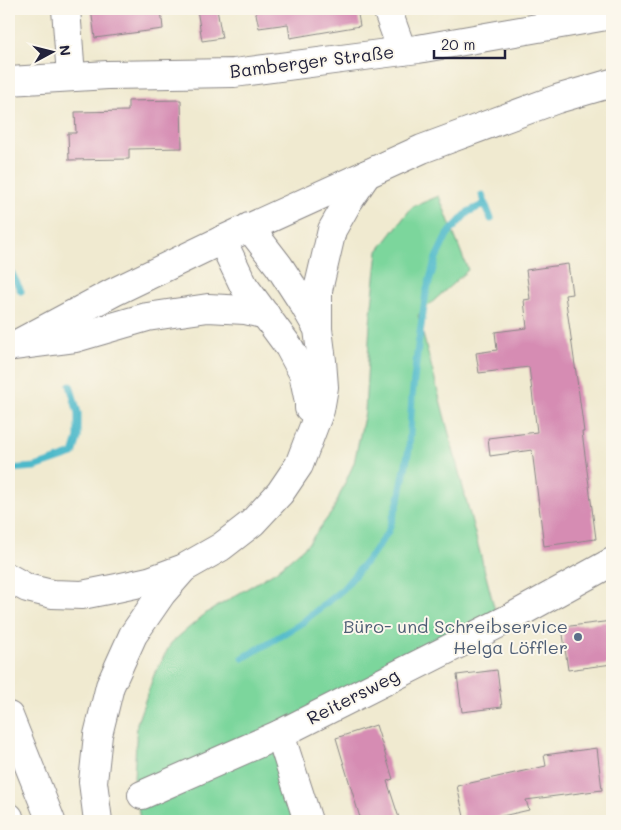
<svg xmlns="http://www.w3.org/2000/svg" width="621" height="830" viewBox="0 0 621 830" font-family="Mali,sans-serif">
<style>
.green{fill:#7cd69c;stroke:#4f7c6c}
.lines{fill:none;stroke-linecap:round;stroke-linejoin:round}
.stream{stroke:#4eb9ca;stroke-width:7}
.building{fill:#d68cb3}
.street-casing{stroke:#898686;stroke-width:30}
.secondary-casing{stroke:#898686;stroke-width:30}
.highway-casing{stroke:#898686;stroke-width:30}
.street{stroke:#fff;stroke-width:28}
.secondary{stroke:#fff;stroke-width:28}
.highway{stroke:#fff;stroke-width:28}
.service-dot{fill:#5c6f8a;stroke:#fbf7ec;stroke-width:2}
.labels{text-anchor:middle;stroke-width:4;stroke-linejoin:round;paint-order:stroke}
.street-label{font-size:18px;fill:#22223b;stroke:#fbf7ec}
.service-label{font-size:18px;fill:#4e5e75;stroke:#fbf7ec;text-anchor:end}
</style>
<rect width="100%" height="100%" fill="#fbf7ec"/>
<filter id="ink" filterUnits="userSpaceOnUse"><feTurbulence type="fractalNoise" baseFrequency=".02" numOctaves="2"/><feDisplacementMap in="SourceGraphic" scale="10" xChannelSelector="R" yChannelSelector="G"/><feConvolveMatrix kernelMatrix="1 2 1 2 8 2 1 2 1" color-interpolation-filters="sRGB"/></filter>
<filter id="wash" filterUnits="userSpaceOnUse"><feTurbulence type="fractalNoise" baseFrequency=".0096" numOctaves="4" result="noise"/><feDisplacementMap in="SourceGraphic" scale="20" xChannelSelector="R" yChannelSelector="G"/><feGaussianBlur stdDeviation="1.12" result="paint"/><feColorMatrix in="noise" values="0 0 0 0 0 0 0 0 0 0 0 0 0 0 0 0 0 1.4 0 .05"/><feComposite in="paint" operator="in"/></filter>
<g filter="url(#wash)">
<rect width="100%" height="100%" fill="#f0ead0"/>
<polygon class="green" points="439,196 468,270 418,315 498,622 269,733 293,821 140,821 134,777 137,723 154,675 171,643 205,614 276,571 307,545 332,512 354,463 365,412 370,323 378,251 412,207"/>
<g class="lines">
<g class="stream">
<polyline points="482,195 491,219"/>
<polyline points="9,268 21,291"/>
<polyline points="9,469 35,467 73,454 78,438 78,413 70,385"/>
<polyline points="243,658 299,625 343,589 373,553 388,532 399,499 409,449 412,397 418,346 426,293 436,258 447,235 468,212 485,204"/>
</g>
</g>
<g id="blocks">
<g class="building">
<polygon points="91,9 161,9 163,29 95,38"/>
<polygon points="197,9 217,9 222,38 202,41"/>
<polygon points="255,9 357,9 360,26 290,38 288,24 259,28"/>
<polygon points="181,100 182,148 129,149 129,159 69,160 68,133 76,133 75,112 128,111 128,101"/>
<polygon points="568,264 572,294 565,295 579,394 584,432 582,432 596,539 544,546 532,450 490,456 488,438 537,432 529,367 479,373 476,353 497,350 495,332 527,328 524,300 530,299 526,270"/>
<polygon points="612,621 612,664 568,670 562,627"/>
<polygon points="497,670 502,707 462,712 457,675"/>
<polygon points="376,725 393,779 387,781 400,821 361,821 336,738"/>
<polygon points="597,748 602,790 526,800 529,810 480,821 465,821 457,786 546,766 544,755"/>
</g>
</g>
</g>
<g filter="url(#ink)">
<use href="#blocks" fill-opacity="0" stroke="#898686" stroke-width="1"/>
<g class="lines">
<g class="street-casing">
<g id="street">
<polyline points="66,9 71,76"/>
<polyline points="387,9 402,51"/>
<polyline points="9,81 108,75 234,73 418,49 612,15"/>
<polyline points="280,734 308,821"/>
<polyline points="142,795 280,734 512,617 612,562"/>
</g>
</g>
<g class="secondary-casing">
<polyline id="secondary" points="15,345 114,292 222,240 422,149 557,99 612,83"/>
</g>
<g class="highway-casing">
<g id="highway">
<polyline points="222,240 244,286 289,347 303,373 309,402 309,408"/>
<polyline points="318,329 318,290 332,230 348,202 367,174"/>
<polyline points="13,346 75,338 147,317 208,308 245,310 266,315"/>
<polyline points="9,578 27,588 52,594 82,595 117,588 149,581 184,568 221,547 252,523 280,493 299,465 320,410 324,387 322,361 318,329 303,303 279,266 249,227"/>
<polyline points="9,716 51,821"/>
<polyline points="9,817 10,821"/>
<polyline points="98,821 93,782 98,735 110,686 133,635 162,593 183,569"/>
</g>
</g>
<use href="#street" class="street"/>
<use href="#secondary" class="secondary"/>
<use href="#highway" class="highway"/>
</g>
</g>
<circle class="service-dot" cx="578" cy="637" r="5"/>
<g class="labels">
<g class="street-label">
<text transform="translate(312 62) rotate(-7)" y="6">Bamberger Straße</text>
<text transform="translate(353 697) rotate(-27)" y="6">Reitersweg</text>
</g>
<g class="service-label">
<text x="568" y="633">Büro- und Schreibservice<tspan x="568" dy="21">Helga Löffler</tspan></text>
</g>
</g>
<rect width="621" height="830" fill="none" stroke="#fbf7ec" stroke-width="30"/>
<g transform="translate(52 52) rotate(83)" stroke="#fbf7ec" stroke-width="4" paint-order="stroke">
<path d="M0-4L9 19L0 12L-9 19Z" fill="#22223b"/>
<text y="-8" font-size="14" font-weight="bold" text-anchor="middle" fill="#22223b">N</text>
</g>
<path d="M434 50v8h71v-8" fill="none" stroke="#22223b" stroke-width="2.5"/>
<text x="441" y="50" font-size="15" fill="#22223b" stroke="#fbf7ec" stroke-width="4" paint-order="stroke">20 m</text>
</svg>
